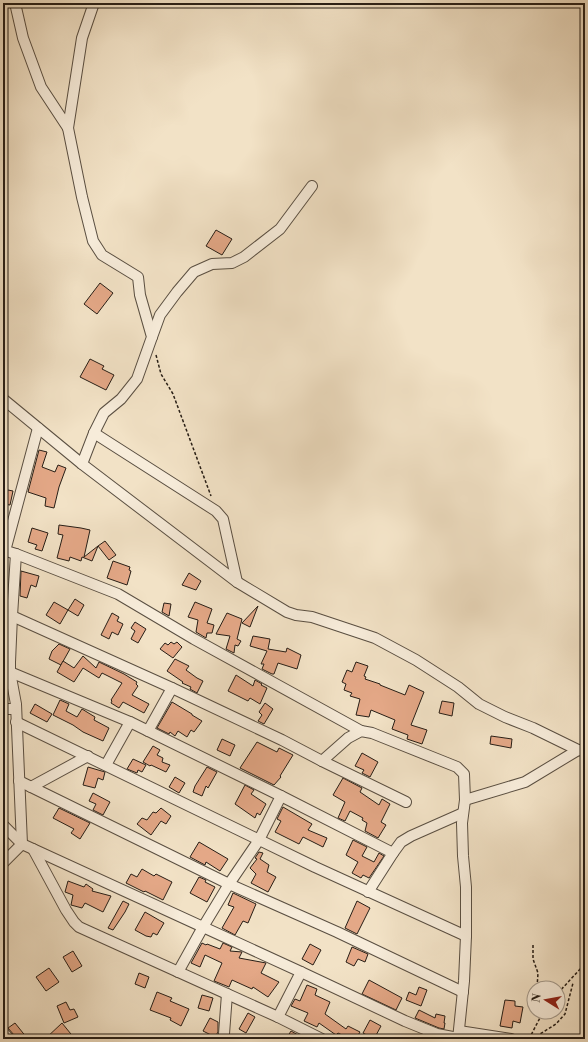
<svg xmlns="http://www.w3.org/2000/svg" width="588" height="1042" viewBox="0 0 588 1042" font-family="'Libre Bodoni',serif">
<style>
.building{fill:#e4a887;stroke:#271e16}
.lines{fill:none;stroke-linecap:round;stroke-linejoin:round}
.street-casing{stroke:#5a4f42;stroke-width:12}
.path{stroke:#271e16;stroke-width:1.5;stroke-dasharray:3 2;stroke-linecap:butt}
.street{stroke:#f7ecda;stroke-width:10}
</style>
<rect width="100%" height="100%" fill="#f2e2c6"/>
<filter id="stains"><feTurbulence type="fractalNoise" baseFrequency=".005" numOctaves="4"/><feColorMatrix values="0 0 0 0 .2 0 0 0 0 .09 0 0 0 0 .02 0 0 0 .5 -.17"/></filter>
<radialGradient id="worn" r=".72"><stop offset=".6" stop-color="#630" stop-opacity="0"/><stop offset="1" stop-color="#630" stop-opacity=".3"/></radialGradient>
<g class="building">
<polygon points="216,230 232,239 222,255 206,246"/>
<polygon points="100,283 113,293 97,314 84,304"/>
<polygon points="90,359 104,366 102,369 114,375 106,390 80,377"/>
<polygon points="39,450 47,452 42,467 55,472 58,465 66,468 59,487 54,508 45,506 46,498 28,492"/>
<polygon points="3,489 13,491 10,505 3,504"/>
<polygon points="59,525 81,528 90,530 84,557 98,546 92,561 82,557 81,561 70,557 69,561 57,558 63,535 58,534"/>
<polygon points="32,528 48,533 42,551 35,549 37,545 28,542"/>
<polygon points="105,541 116,555 109,560 98,546"/>
<polygon points="113,561 130,567 129,570 131,571 127,585 107,578"/>
<polygon points="21,571 39,576 36,587 31,585 27,598 20,596"/>
<polygon points="189,573 201,581 196,590 182,585"/>
<polygon points="75,599 84,605 78,616 68,610"/>
<polygon points="54,602 68,610 60,624 46,615"/>
<polygon points="195,602 212,609 207,623 214,625 212,633 207,633 206,638 196,632 198,620 188,617"/>
<polygon points="164,603 171,604 169,616 162,612"/>
<polygon points="258,606 250,627 242,623"/>
<polygon points="112,613 119,617 117,621 123,624 118,635 112,632 109,639 101,635"/>
<polygon points="227,613 242,619 237,639 241,641 238,646 235,645 234,653 226,649 230,636 216,634"/>
<polygon points="135,622 146,629 138,643 131,639 135,631 131,628"/>
<polygon points="253,636 270,639 268,649 286,652 287,648 301,655 297,669 278,663 274,674 272,674 262,669 264,664 261,664 267,651 250,646"/>
<polygon points="171,642 174,644 177,642 182,647 173,658 160,649 165,643 168,645"/>
<polygon points="59,644 70,649 61,665 49,659 52,651"/>
<polygon points="83,656 96,668 99,662 124,674 137,682 136,684 138,686 132,695 149,704 144,713 123,702 119,708 111,703 112,701 111,700 122,683 102,673 99,678 83,668 74,682 57,672 63,661 74,668"/>
<polygon points="175,659 189,666 186,670 197,678 203,681 197,693 190,689 191,687 182,683 183,682 167,671"/>
<polygon points="356,662 368,666 364,676 366,677 365,679 380,684 380,685 405,695 409,685 424,692 411,725 427,730 422,744 407,739 408,735 392,729 395,720 371,710 369,717 356,715 360,699 350,696 352,693 344,690 346,684 342,682 347,670 352,672"/>
<polygon points="236,675 253,686 255,680 262,684 261,685 267,688 260,704 250,698 248,701 228,691"/>
<polygon points="60,700 69,704 66,711 77,717 82,709 95,717 94,720 109,728 103,741 83,732 73,725 53,715"/>
<polygon points="442,701 454,703 452,716 439,713"/>
<polygon points="172,702 192,714 192,715 202,721 194,732 191,730 187,737 178,731 175,736 170,732 169,734 157,728"/>
<polygon points="265,703 273,709 264,724 258,721 262,715 259,712"/>
<polygon points="35,704 52,714 47,722 30,713"/>
<polygon points="491,736 512,739 511,748 490,744"/>
<polygon points="222,739 235,745 230,756 217,750"/>
<polygon points="257,742 277,752 279,748 293,755 280,776 281,777 274,785 240,768"/>
<polygon points="153,746 160,750 157,755 163,758 162,762 170,765 166,772 151,765 150,766 143,762"/>
<polygon points="362,753 378,762 370,777 362,773 364,770 355,766"/>
<polygon points="133,759 146,765 142,772 138,770 137,773 127,769"/>
<polygon points="88,767 105,772 103,780 98,778 95,788 83,785"/>
<polygon points="207,767 217,772 208,788 206,786 202,796 193,792 195,786"/>
<polygon points="175,777 185,783 179,793 169,787"/>
<polygon points="343,778 362,788 360,792 379,805 382,799 390,804 381,822 386,825 378,838 365,831 367,823 362,820 363,818 350,811 345,821 338,818 345,802 333,795"/>
<polygon points="245,785 254,790 251,794 266,804 260,815 257,813 255,818 235,804"/>
<polygon points="93,793 110,802 103,815 93,810 96,804 89,801"/>
<polygon points="283,807 312,824 308,830 327,838 323,847 303,837 299,844 275,832 281,821 277,819"/>
<polygon points="59,808 90,823 80,839 71,833 74,829 53,818"/>
<polygon points="161,808 171,816 166,824 161,821 151,835 137,824 142,818 147,820 153,812 156,813"/>
<polygon points="353,840 367,847 362,856 374,862 379,853 384,856 369,878 363,875 361,878 352,873 358,862 346,855"/>
<polygon points="199,842 228,859 220,871 206,862 205,865 190,857"/>
<polygon points="259,852 263,853 260,859 269,865 267,872 276,877 268,892 251,883 256,874 250,868 257,859 255,858"/>
<polygon points="142,869 154,876 156,874 172,882 163,900 145,891 144,892 126,883 131,874 137,877"/>
<polygon points="199,877 206,880 205,882 215,887 207,902 190,893"/>
<polygon points="68,881 84,887 86,884 93,889 92,891 111,896 103,912 85,903 82,908 71,905 73,895 65,892"/>
<polygon points="233,893 256,904 248,923 243,921 235,935 222,928 234,907 228,905"/>
<polygon points="123,901 129,904 125,912 113,930 108,928"/>
<polygon points="357,901 370,908 357,934 345,928"/>
<polygon points="145,912 164,923 157,935 153,933 151,937 146,936 135,930"/>
<polygon points="202,943 206,945 207,944 220,949 223,943 232,947 230,951 242,952 239,958 266,963 261,973 279,982 268,997 253,987 252,989 232,980 229,987 214,981 222,963 205,955 200,967 191,963"/>
<polygon points="310,944 321,950 313,965 302,959"/>
<polygon points="352,947 368,954 365,962 358,959 354,966 346,962"/>
<polygon points="73,951 82,966 72,972 63,957"/>
<polygon points="49,968 59,982 46,991 36,977"/>
<polygon points="139,973 149,977 145,988 135,984"/>
<polygon points="369,980 402,998 396,1010 362,994"/>
<polygon points="307,985 317,989 315,995 330,1002 325,1014 346,1029 348,1026 360,1032 357,1037 360,1039 350,1039 338,1033 336,1035 319,1023 317,1027 304,1021 308,1013 291,1006 295,999 300,1001"/>
<polygon points="419,987 427,990 421,1006 406,1000 409,992 416,995"/>
<polygon points="157,992 172,998 170,1001 189,1009 181,1026 170,1020 171,1018 150,1010"/>
<polygon points="202,995 213,998 209,1011 198,1008"/>
<polygon points="505,1000 515,1001 515,1006 523,1007 520,1023 513,1021 512,1028 500,1026"/>
<polygon points="66,1002 70,1010 74,1009 78,1017 64,1023 57,1006"/>
<polygon points="419,1010 435,1018 436,1014 445,1016 444,1023 445,1023 444,1029 439,1028 415,1018"/>
<polygon points="248,1013 255,1017 246,1033 239,1029"/>
<polygon points="210,1018 218,1022 218,1032 215,1037 203,1031"/>
<polygon points="370,1020 381,1026 374,1039 363,1033"/>
<polygon points="15,1023 23,1033 29,1039 15,1039 14,1035 8,1028"/>
<polygon points="62,1023 75,1039 45,1039"/>
<polygon points="291,1031 305,1039 286,1039"/>
</g>
<g class="lines">
<g class="street-casing">
<g id="street">
<polyline points="15,3 23,38 41,87 68,128"/>
<polyline points="152,337 160,315 177,292 194,272 212,264 232,263 244,257 280,229 312,186"/>
<polyline points="3,399 82,464 237,582 287,612 296,615 312,617 375,638 416,660 458,687 479,704 505,717 533,728 578,750 585,751"/>
<polyline points="94,433 216,511 223,519 237,582"/>
<polyline points="82,464 94,433 104,413 121,399 137,379 152,337 140,295 138,277 102,255 93,241 82,197 68,128 82,38 94,3"/>
<polyline points="3,550 16,554 118,594 194,639 361,731"/>
<polyline points="5,551 38,428"/>
<polyline points="12,616 172,688 282,740 322,761 406,802"/>
<polyline points="10,672 130,722 281,796 393,853"/>
<polyline points="3,709 16,709"/>
<polyline points="16,722 315,867 466,936"/>
<polyline points="148,731 172,688"/>
<polyline points="322,761 348,738 361,731 372,733 457,767 464,774 465,800 462,823 463,856 466,887 466,936 464,981 458,1039"/>
<polyline points="106,765 130,722"/>
<polyline points="19,781 229,884 337,932 463,992"/>
<polyline points="31,787 88,756"/>
<polyline points="465,800 525,782 578,750"/>
<polyline points="3,825 22,844 301,972 405,1021 437,1034 458,1038"/>
<polyline points="33,849 66,910 74,922 79,927 278,1017 322,1039"/>
<polyline points="3,863 22,844 16,704 10,672 10,662 12,616 16,554"/>
<polyline points="368,892 393,853 401,842 411,836 463,813"/>
<polyline points="178,972 203,927 229,884 259,840 281,796"/>
<polyline points="278,1017 301,972"/>
<polyline points="459,1031 511,1039"/>
<polyline points="3,1032 9,1039"/>
<polyline points="224,1039 224,1034 227,994"/>
</g>
</g>
<g class="path">
<polyline points="156,355 161,374 173,394 211,496"/>
<polyline points="533,945 533,959 538,973 537,988"/>
<polyline points="558,993 582,967 585,965"/>
<polyline points="529,1039 543,1012"/>
<polyline points="532,1039 556,1024 565,1014 573,983"/>
</g>
<use href="#street" class="street"/>
</g>
<rect width="588" height="1042" fill="none" stroke="#f2e2c6" stroke-width="16"/>
<rect x="4" y="4" width="580" height="1034" fill="none" stroke="#271e16" stroke-width="2"/>
<rect x="8" y="8" width="572" height="1026" fill="none" stroke="#271e16"/>
<g transform="translate(546 1000) rotate(281)"><circle r="19" fill="#f7ecda" stroke="#a49a8c"/>
<path d="M0-3L7 15L0 10L-7 15Z" fill="#8f2418"/>
<text y="-6" font-size="11" font-weight="bold" text-anchor="middle" fill="#271e16">N</text>
</g>
<rect width="100%" height="100%" filter="url(#stains)"/>
<rect width="100%" height="100%" fill="url(#worn)"/>
</svg>
